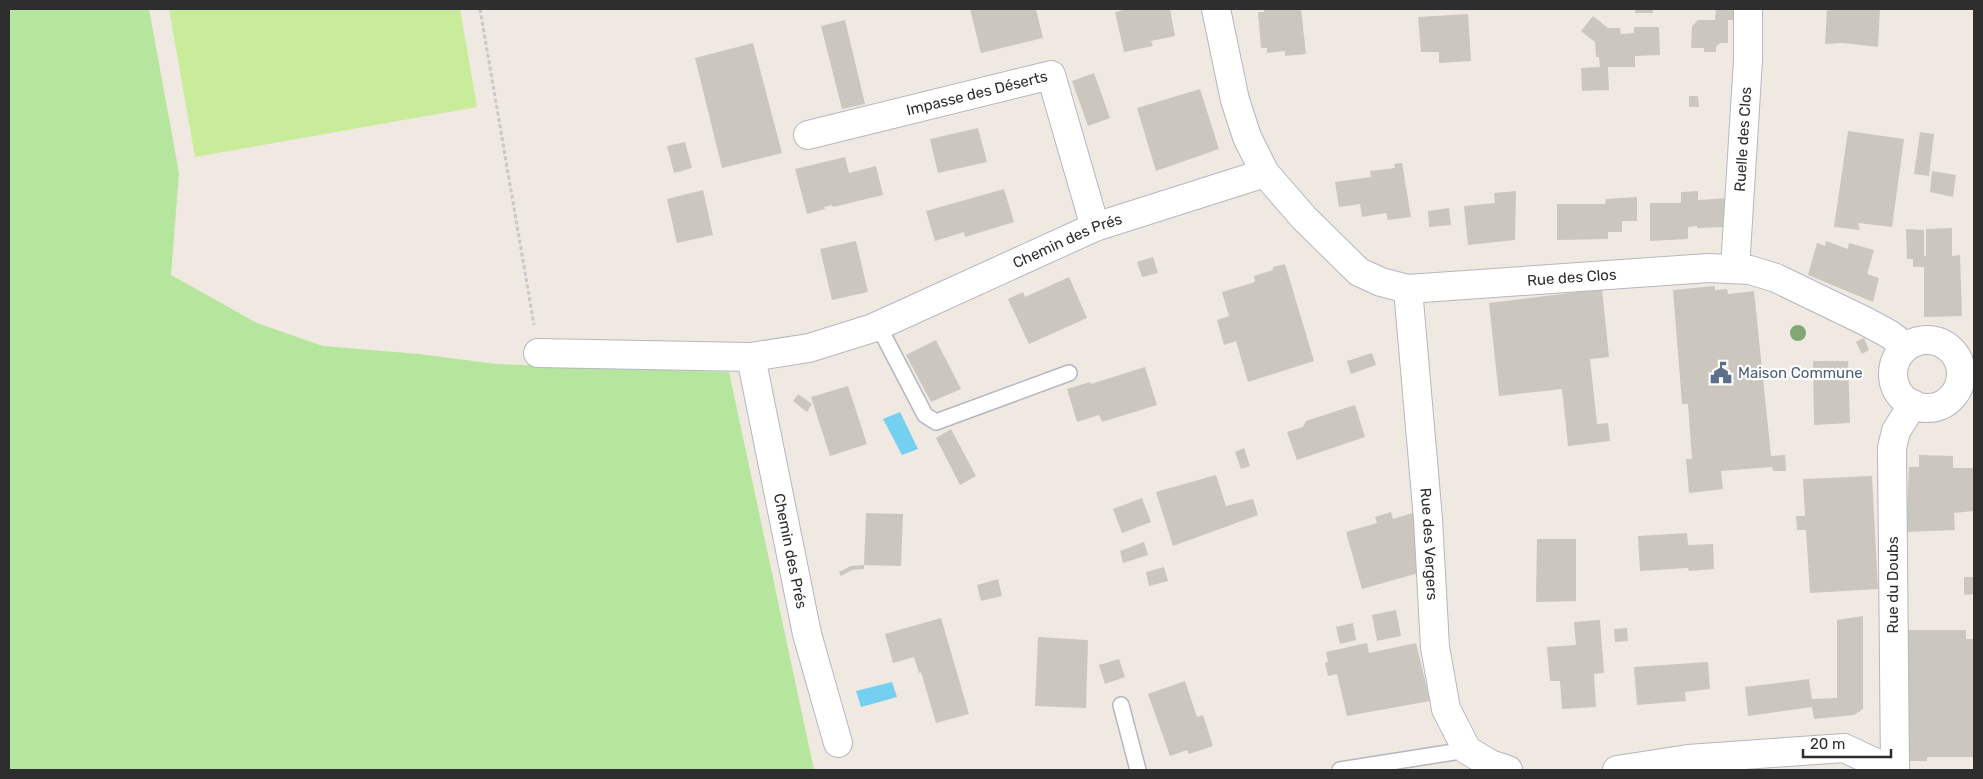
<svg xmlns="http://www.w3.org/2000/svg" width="1983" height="779" viewBox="0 0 1983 779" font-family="Rubik,sans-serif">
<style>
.green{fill:#b6e59e}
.pitch{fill:#c9ec9a}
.water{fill:#75cff0}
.building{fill:#cbc7bf}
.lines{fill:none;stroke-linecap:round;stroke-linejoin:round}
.service-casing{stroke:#b4b7c1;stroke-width:18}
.minor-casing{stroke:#b4b7c1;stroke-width:30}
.path{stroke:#c9c9c9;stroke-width:3;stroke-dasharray:4 2.5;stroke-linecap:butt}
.service{stroke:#fff;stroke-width:15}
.minor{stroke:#fff;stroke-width:28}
.tree{fill:#84a574}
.labels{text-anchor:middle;stroke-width:4.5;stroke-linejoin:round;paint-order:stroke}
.street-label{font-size:15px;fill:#2e2e2e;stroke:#fff}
.service-label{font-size:15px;fill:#4e5e75;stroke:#fff;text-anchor:start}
</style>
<rect width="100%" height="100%" fill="#efe9e1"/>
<polygon class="green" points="9,9 149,9 179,173 171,275 257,323 323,346 419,354 496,364 729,372 814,770 9,770"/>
<polygon class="pitch" points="169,9 460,9 477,107 195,157"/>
<g class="water">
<polygon points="900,412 918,449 902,455 883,419"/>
<polygon points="892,682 897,697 861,707 856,691"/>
</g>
<g class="building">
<polygon points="970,9 1036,9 1043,38 981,53"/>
<polygon points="1127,9 1170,9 1175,36 1151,41 1153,46 1124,52 1115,12"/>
<polygon points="1264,9 1301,9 1306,54 1285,56 1285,51 1267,53 1267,48 1261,48 1258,12 1264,12"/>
<rect x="1635" y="9" width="18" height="4"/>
<polygon points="1716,9 1736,9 1736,20 1728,20 1728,43 1720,43 1716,47 1716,52 1704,52 1704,48 1691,48 1692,26 1698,20 1715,20"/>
<polygon points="1827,9 1880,9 1878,47 1843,43 1825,44"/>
<polygon points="1468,14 1471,61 1439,63 1439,52 1421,52 1418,17"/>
<polygon points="1593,16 1608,28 1620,28 1621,34 1634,33 1634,27 1659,27 1660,55 1635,56 1635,67 1608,67 1609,90 1582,91 1581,68 1600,67 1599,57 1596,57 1595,42 1581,31"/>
<polygon points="845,20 865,104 842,109 821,26"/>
<polygon points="753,43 782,153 722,168 695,58"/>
<polygon points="1094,73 1110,118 1088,126 1072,81"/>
<polygon points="1200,89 1219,149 1156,171 1137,108"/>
<polygon points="1689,96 1698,96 1699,107 1689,107"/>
<polygon points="978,128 987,162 938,173 930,139"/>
<polygon points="1848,131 1904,139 1892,227 1858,223 1860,230 1834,227"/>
<polygon points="1920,132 1934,134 1929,176 1914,174"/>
<polygon points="685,142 692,168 674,173 667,146"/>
<polygon points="845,157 849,173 876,166 883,195 833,207 832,205 824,207 825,209 807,214 795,169"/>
<polygon points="1402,163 1411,217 1388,220 1386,213 1362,217 1360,204 1339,207 1335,182 1371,177 1370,171 1395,168 1394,164"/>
<polygon points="1932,171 1956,175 1953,197 1930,192"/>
<polygon points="1004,189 1014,222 965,237 964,232 935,241 926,211"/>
<polygon points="703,190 713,235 677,243 667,199"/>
<polygon points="1516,191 1515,240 1468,245 1464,206 1495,203 1494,193"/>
<polygon points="1698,191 1698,200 1729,198 1727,227 1697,228 1697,226 1688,227 1688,239 1650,241 1650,203 1681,203 1681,192"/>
<polygon points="1637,197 1637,221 1622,221 1622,232 1608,232 1608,239 1557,240 1557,204 1605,204 1606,199"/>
<polygon points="1449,208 1451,225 1429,227 1428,211"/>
<polygon points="1952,228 1952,256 1960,255 1962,316 1924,317 1924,267 1913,267 1913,259 1907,259 1906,229 1924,230 1924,256 1926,256 1926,229"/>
<polygon points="856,241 868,292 832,300 820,249"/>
<polygon points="1826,241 1848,249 1849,243 1874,250 1867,274 1879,278 1873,302 1808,275 1817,243 1825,246"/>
<polygon points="1153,257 1158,273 1142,277 1137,262"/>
<polygon points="1285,264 1314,361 1248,382 1236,341 1224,345 1217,320 1229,316 1222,292 1255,282 1254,276 1273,270 1273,267"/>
<polygon points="1069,277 1087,318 1029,344 1008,299 1023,292 1025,297"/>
<polygon points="1715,286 1715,290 1727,289 1728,294 1754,291 1771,456 1785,455 1786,471 1773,471 1772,467 1721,471 1723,489 1689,493 1686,459 1692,459 1688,404 1682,404 1673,290"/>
<polygon points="1602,289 1609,357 1590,359 1597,424 1608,423 1610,441 1568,446 1562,389 1499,396 1489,303"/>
<polygon points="1864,338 1869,350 1862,354 1856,342"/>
<polygon points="936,340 961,389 931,402 906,355"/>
<polygon points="1372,353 1376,365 1351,374 1347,361"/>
<polygon points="1813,361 1848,361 1850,423 1814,425"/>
<polygon points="1145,367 1157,405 1102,422 1099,415 1077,422 1067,389 1090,382 1091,384"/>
<polygon points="848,386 867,444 830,456 811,397"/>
<polygon points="798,394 812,404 807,412 793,401"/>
<polygon points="1355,405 1365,437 1297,460 1287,432 1303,427 1306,421"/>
<polygon points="951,429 976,476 960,485 936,438"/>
<polygon points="1244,448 1250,466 1241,469 1235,452"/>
<polygon points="1919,455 1953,456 1953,468 1974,468 1974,511 1954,513 1955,530 1906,532 1909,467 1919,467"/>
<polygon points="1216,475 1226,506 1253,499 1258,515 1173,546 1156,492"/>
<polygon points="1872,476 1878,589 1810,593 1806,530 1797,530 1796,516 1805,516 1803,479"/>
<polygon points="1142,498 1151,522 1122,533 1113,509"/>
<polygon points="1391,512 1393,519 1416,512 1422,572 1362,589 1346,532 1377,523 1375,517"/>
<polygon points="866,513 903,514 901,566 864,565 864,569 852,570 841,576 839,572 851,566 864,565"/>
<polygon points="1687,533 1688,545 1713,544 1714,569 1689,571 1688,568 1640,571 1638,536"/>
<polygon points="1537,539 1576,539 1576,601 1536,602"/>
<polygon points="1144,542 1148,555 1123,563 1120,551"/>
<polygon points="1164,567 1168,581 1149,586 1146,572"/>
<polygon points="1964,577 1974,577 1974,594 1964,595"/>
<polygon points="998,579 1002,596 981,601 977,585"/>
<polygon points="1396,610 1401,636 1377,641 1372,615"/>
<polygon points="1863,616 1863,709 1854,715 1814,719 1812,707 1748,716 1745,687 1809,679 1812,699 1837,698 1837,620"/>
<polygon points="941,618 969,714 936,723 921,672 919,673 914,657 893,663 885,634"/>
<polygon points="1600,620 1604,673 1594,674 1596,707 1562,709 1560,681 1550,681 1547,647 1576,645 1574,622"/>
<polygon points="1353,623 1356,640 1340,644 1336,627"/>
<polygon points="1627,628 1628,641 1615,642 1614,629"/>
<polygon points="1908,630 1966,630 1966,639 1974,639 1974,757 1927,757 1927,761 1906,761"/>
<polygon points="1038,637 1088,640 1086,708 1035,706"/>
<polygon points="1367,643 1369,653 1416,643 1430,701 1347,716 1337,674 1328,676 1325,663 1328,662 1326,652"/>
<polygon points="1119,659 1125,677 1105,684 1099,665"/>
<polygon points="1708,662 1710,689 1685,692 1686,701 1637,705 1634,667"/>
<polygon points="1185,681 1197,717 1203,715 1213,746 1189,754 1187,750 1170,756 1148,694"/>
</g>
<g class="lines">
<g class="service-casing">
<g id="service">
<polyline points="878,325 925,415 936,422 1069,373"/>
<polyline points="1121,705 1138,770"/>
<polyline points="1340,770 1467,750"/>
</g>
</g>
<g class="minor-casing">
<g id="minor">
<path id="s1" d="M1216 9 1235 100 1247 137 1265 173 1304 218 1359 272 1381 282 1408 289 1708 268 1750 270 1776 278 1865 321 1889 334 1906 347"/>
<path id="s2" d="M808 135 1051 75 1095 227"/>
<path id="s3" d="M1735 269 1748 60V9"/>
<path id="s4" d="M1408 289 1428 519 1435 647 1446 709 1467 750 1490 764 1508 770"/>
<circle cx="1927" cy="374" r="34"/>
<path id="s5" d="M538 353 751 357 809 348 873 328 1095 227 1265 173"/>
<path id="s6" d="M751 357 807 634 838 743"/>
<polyline points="1617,770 1688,759 1844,748 1891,770"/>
<polyline points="1895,770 1892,448 1896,431 1913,404"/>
</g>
</g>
<polyline class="path" points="480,9 534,325"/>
<use href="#service" class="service"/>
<use href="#minor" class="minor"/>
</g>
<circle class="tree" cx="1798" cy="333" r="8"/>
<defs>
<g id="civic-bare" transform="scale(1.725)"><path d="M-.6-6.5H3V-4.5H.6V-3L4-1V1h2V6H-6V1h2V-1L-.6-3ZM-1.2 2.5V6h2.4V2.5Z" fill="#5c6f8a" stroke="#fff" stroke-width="2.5" paint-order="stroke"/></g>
</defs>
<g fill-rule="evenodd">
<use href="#civic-bare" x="1721" y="373"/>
</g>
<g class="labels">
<g class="street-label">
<text dy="5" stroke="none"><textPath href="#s2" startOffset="174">Impasse des Déserts</textPath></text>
<text dy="5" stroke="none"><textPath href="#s3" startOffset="130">Ruelle des Clos</textPath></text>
<text dy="5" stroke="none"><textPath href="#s5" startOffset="552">Chemin des Prés</textPath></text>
<text dy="5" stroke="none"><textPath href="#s1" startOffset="525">Rue des Clos</textPath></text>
<text dy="5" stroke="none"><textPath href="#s4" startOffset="256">Rue des Vergers</textPath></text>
<text dy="5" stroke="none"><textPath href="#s6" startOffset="198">Chemin des Prés</textPath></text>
<text transform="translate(1893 585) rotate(-90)" y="5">Rue du Doubs</text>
</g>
<g class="service-label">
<text x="1738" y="378">Maison Commune</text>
</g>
</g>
<rect width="1983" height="779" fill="none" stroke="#2e2e2e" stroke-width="20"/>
<path d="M1803 749v8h88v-8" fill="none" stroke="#2e2e2e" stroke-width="2.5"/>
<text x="1810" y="749" font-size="15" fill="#2e2e2e" stroke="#ffffff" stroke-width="4" paint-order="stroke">20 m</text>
</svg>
